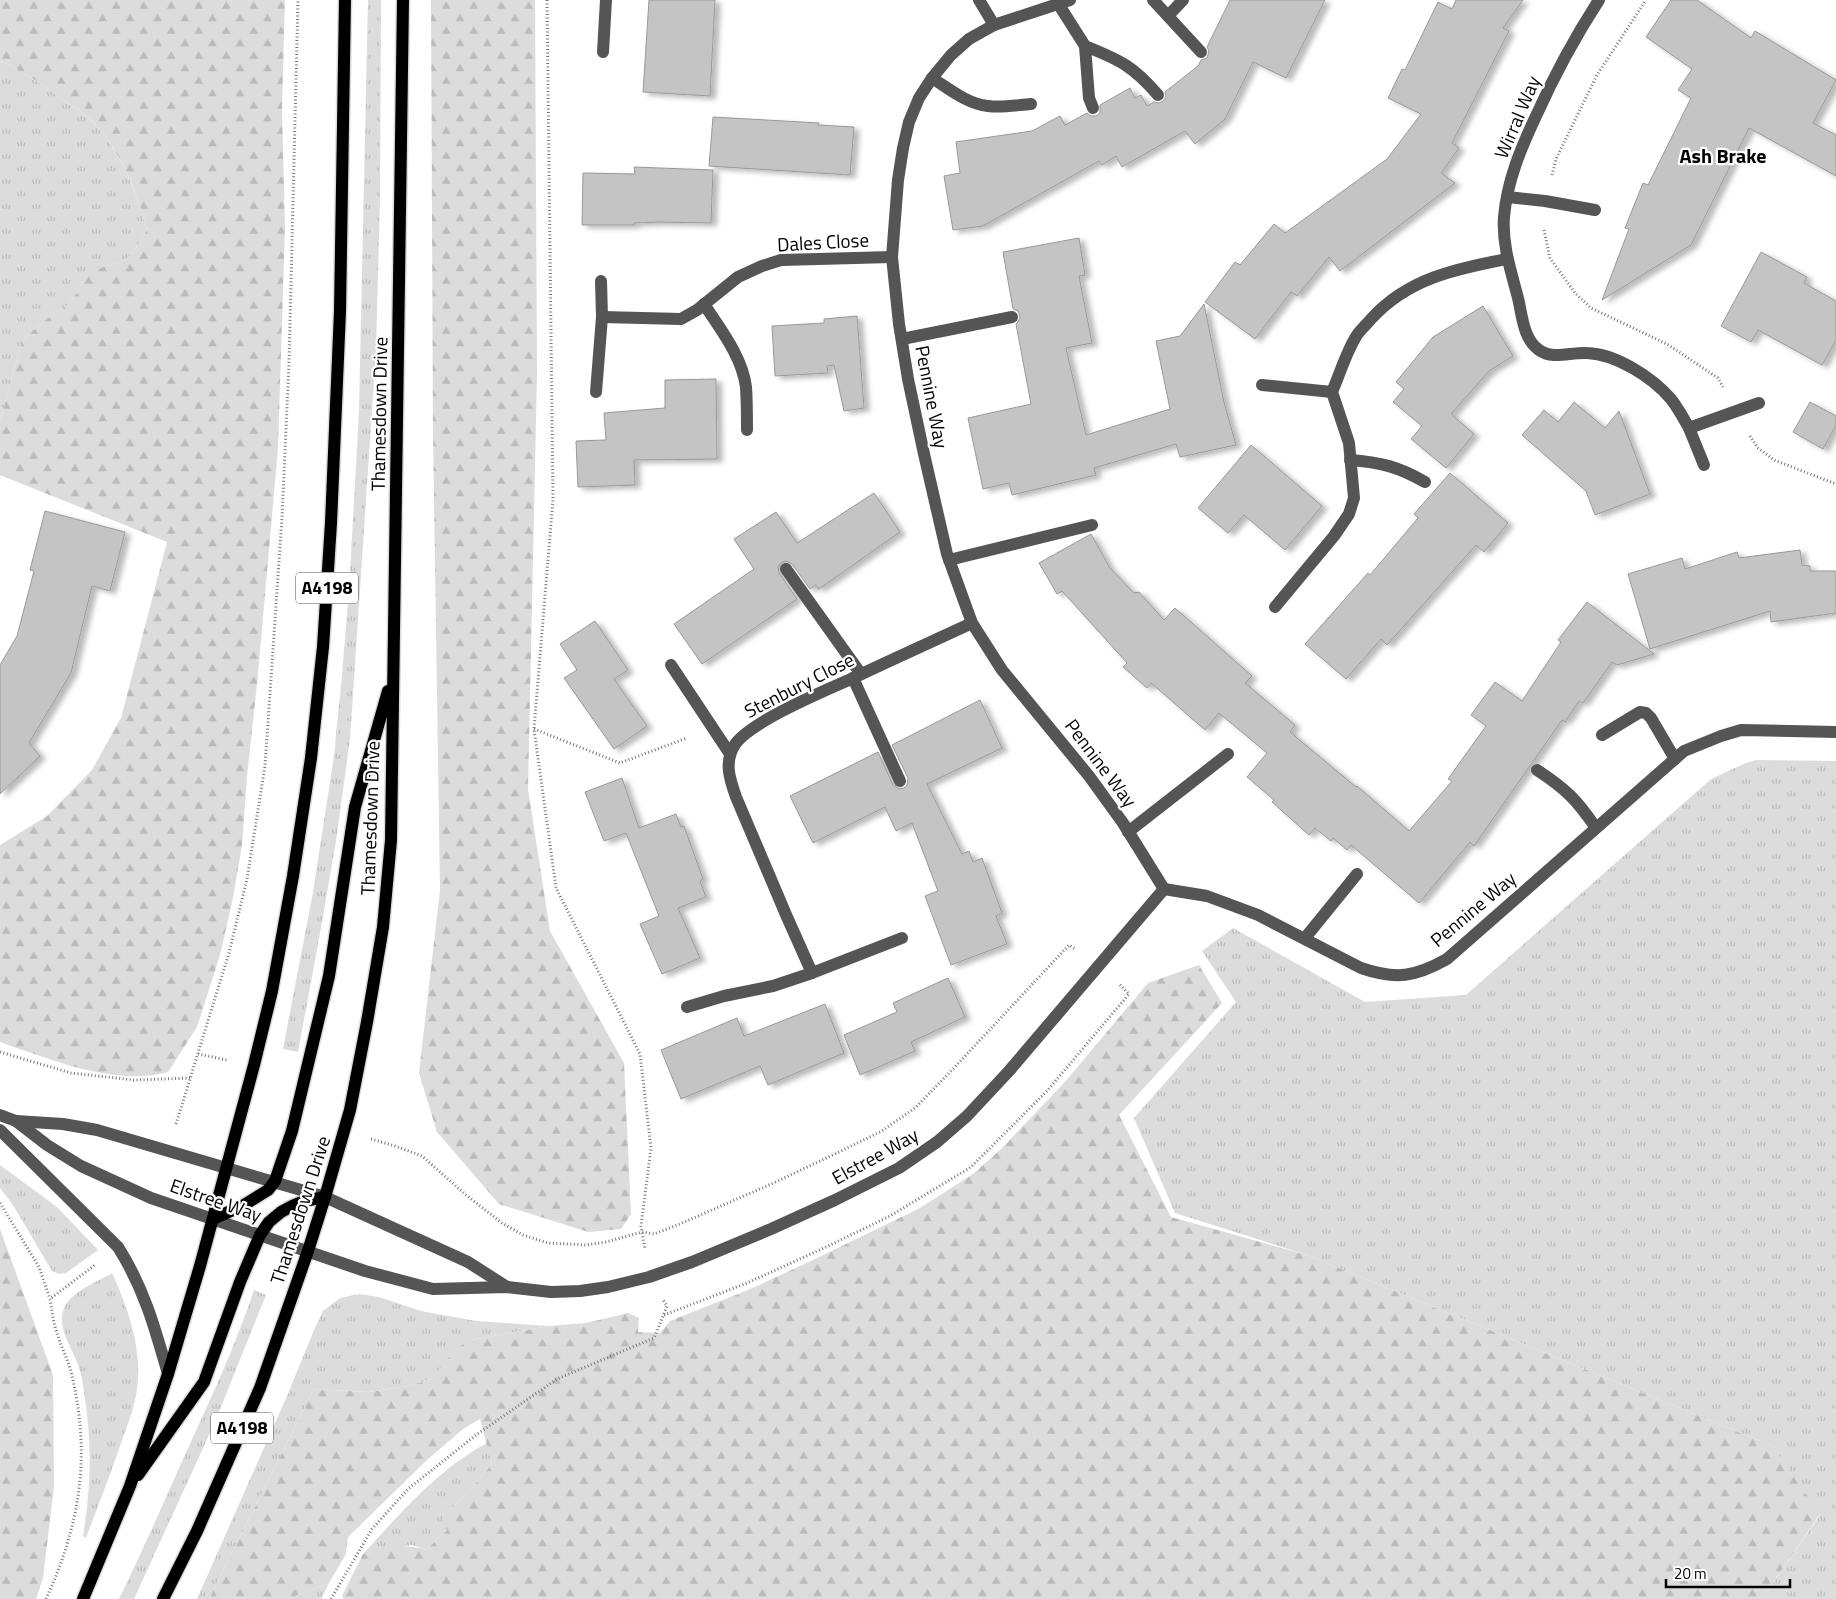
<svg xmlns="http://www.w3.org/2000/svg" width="1836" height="1599" viewBox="0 0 1836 1599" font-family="'Titillium Web',sans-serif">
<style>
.grass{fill:url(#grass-tufts)}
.forest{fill:url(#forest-firs)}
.building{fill:#c4c4c4;stroke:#999;filter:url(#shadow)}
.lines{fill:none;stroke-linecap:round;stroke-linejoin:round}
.major-casing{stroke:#dbdbdb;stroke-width:15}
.path{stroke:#777;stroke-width:3;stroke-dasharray:1 2.5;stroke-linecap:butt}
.minor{stroke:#555;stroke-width:12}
.major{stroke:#000;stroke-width:12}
.labels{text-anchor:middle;stroke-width:4.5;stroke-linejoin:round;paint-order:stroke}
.shield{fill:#fff;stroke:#4c4c4c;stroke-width:1}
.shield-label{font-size:18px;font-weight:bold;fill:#000}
.street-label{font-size:19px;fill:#000;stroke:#fff}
.neighbourhood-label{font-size:20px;font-weight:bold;fill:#000;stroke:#fff}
</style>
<defs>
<pattern id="grass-tufts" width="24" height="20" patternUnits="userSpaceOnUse" patternTransform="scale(1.25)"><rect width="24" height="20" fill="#dcdcdc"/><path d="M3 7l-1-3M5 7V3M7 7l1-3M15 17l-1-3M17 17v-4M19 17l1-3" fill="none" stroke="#bbb"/></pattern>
<pattern id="forest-firs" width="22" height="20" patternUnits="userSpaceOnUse" patternTransform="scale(1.25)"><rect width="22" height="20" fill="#dcdcdc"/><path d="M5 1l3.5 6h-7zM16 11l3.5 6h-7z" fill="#bbb"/></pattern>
<filter id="shadow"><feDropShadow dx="5.5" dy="3" stdDeviation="2.5" flood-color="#0004"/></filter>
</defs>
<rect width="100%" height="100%" fill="#fff"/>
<g class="grass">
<polygon points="368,0 381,0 380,198 376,350 350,739 336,841 321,928 298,1052 283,1049 313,892 334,756 342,675 349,591 359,411"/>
<path d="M0 61C22 70 43 85 62 99 71 106 82 111 90 119 118 146 138 193 147 230L133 253 124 261 103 267 82 282 77 293 66 306 44 321 22 341 0 421Z"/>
<polygon points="1756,760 1836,761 1836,1599 1762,1599 1820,1515 1772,1446 1307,1255 1175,1213 1134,1118 1236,1002 1202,951 1233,928 1365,1002 1466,995 1711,779 1746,763"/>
<polygon points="0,1165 57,1207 98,1250 66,1273 59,1274 52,1271 13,1205 0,1188"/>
<path d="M112 1273C127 1306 140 1342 138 1379 137 1403 127 1426 119 1449 109 1478 97 1508 86 1538L83 1536C91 1487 92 1447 85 1398 83 1389 83 1380 80 1371 75 1351 54 1327 65 1306 73 1291 97 1282 112 1273Z"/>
<path d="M254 1290 266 1295 214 1424 134 1599H119C144 1548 166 1497 189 1446 213 1394 236 1344 254 1290Z"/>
<polygon points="359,1294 379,1297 421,1311 476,1321 549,1326 470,1340 431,1379 408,1386 368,1392 314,1389 209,1599 197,1599 287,1396 314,1330 323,1311 340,1298"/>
<path d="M487 1443 492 1464 465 1496 449 1510 447 1530 426 1550 412 1545 363 1554C401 1513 437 1470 487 1443Z"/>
<polygon points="329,1583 321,1599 287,1599"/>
</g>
<g class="forest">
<path d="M0 0H285L282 109 285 228 278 448 258 674 247 777 242 845 233 898 220 955 197 1027 168 1072C115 1087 50 1059 0 1042V845L47 816 92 770 121 718 167 542 0 475V421L22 341 44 321 66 306 77 293 82 282 90 273 103 267 124 261 133 253 147 230C138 193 118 145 90 119 82 111 71 106 62 99 43 85 22 70 0 61Z"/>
<polygon points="431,0 535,0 537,374 528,789 550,931 624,1063 631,1214 621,1229 588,1232 499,1204 437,1132 419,1073 440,890 433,431"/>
<path d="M1199 965 1222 1003 1119 1115 1171 1217 1307 1255 1772 1446 1820 1514 1762 1599H344L342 1596 363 1554C387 1550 401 1542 426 1550L447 1530 443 1519 449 1510 465 1496 492 1464 480 1419 463 1429 427 1460 348 1537 346 1554 329 1583 287 1599H209L314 1389 368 1392 408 1386 431 1379 457 1348 470 1340 549 1326 586 1323 628 1313 639 1318 638 1332 660 1333 670 1321 748 1290 811 1261 920 1208 973 1174 1001 1149 1064 1083 1148 983Z"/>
<polygon points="0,1229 53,1375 54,1486 43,1578 36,1599 0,1599"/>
</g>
<g class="building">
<polygon points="649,0 715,0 710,96 643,92"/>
<polygon points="1230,0 1325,0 1286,78 1253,62 1225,119 1195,144 1185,131 1122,167 1116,156 1102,165 1099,161 983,226 953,230 944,176 960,173 956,142 1032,131 1060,116 1065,125 1087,113 1091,116 1096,116 1100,113 1100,105 1130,88 1135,98 1141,95 1147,106 1154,102 1159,103 1163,101 1166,97 1165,92 1198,66 1201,60 1207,58 1209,51 1207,47"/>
<polygon points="1456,0 1523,0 1503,28 1509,31 1452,143 1459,148 1441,173 1455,183 1340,271 1329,257 1297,296 1291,292 1255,339 1205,302 1235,262 1240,265 1274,224 1285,233 1387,159 1421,114 1388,98 1402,69 1405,70 1438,2 1452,9"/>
<polygon points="1671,0 1697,0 1751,38 1755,31 1836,80 1813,123 1836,135 1836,176 1749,128 1691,245 1602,300 1629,229 1625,228 1643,183 1648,185 1691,98 1678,90 1692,69 1646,37"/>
<polygon points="713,117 819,123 818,125 854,127 850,175 709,166"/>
<polygon points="634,167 713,170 711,223 659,222 634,223 634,225 582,225 583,173 635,174"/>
<polygon points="1079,238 1085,275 1079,276 1092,343 1066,348 1086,435 1170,409 1156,341 1180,336 1204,304 1224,402 1236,445 1180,457 1176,444 1094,468 1096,475 1012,495 1009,483 983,489 968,418 1031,404 1016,324 1019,320 1020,316 1018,311 1013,309 1003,252"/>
<polygon points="1761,252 1807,277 1804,283 1836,301 1836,340 1822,365 1758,330 1751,342 1721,326"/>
<polygon points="1483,306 1513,356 1489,371 1451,414 1474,434 1446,468 1411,439 1422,426 1393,402 1404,389 1396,382 1433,337"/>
<polygon points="857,316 864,408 844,411 834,365 827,366 828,373 775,376 772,326 824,323 824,319"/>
<polygon points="716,379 717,459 634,460 635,485 578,487 576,441 606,440 604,413 665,408 665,380"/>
<polygon points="1574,402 1605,428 1619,411 1650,494 1595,515 1586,491 1522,435 1544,410 1558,422"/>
<polygon points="1810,402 1836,416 1836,425 1823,449 1793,432"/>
<polygon points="1251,445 1322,506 1285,550 1244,515 1228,533 1198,508"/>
<polygon points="1450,473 1508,523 1484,552 1476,545 1387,645 1381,639 1346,679 1305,644 1368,573 1370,575 1418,518 1414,514"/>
<polygon points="874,493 900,532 819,589 816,585 810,589 792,564 786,561 782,562 778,566 779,573 797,599 702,664 674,624 754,569 734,539 776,512 797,543"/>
<polygon points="45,511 125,532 110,591 92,586 71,673 29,743 40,756 0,794 0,665 17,636 34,571 30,570"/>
<polygon points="1091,534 1110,568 1134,593 1139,592 1164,620 1175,608 1252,676 1245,683 1295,725 1290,732 1356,787 1357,786 1409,831 1452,781 1448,779 1486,726 1471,715 1495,682 1522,701 1561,642 1558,640 1587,602 1654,654 1617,665 1612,662 1583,703 1579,701 1565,722 1562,720 1474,846 1470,842 1419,903 1351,845 1347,850 1333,838 1331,841 1315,828 1309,835 1272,802 1274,800 1247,777 1267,753 1219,713 1205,730 1151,683 1147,688 1123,667 1127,663 1062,591 1057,594 1039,563"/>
<polygon points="1800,550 1802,565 1810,566 1810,571 1836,571 1836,613 1771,622 1770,611 1650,649 1628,574 1682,558 1685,569 1737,552 1739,558"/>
<polygon points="595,621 628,670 614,679 647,726 614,749 564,678 577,670 560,644"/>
<polygon points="980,700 1002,748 927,784 962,854 969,851 973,862 982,858 1002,913 996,916 1007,944 951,965 925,896 938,891 912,823 896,831 885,807 813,843 790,796 878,752 893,785 899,789 904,788 907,785 908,778 892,745"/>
<polygon points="622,778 639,828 676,814 681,827 684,826 703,879 700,881 706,897 678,908 700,958 662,974 640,924 659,916 626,833 604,841 585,792"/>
<polygon points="948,978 965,1017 911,1042 915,1051 860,1075 844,1035 897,1012 893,1003"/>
<polygon points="825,1004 844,1053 768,1085 760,1066 681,1099 661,1050 737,1018 744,1036"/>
</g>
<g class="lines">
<g class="major-casing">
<g id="major">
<polyline points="213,1219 244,1205 268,1190 275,1181 292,1131 329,976 355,807 388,691"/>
<polyline points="138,1475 204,1382 240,1282 260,1235 269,1222 281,1212 292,1206 304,1201 325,1197"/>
<polyline points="83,1599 130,1486 168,1374 200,1266 254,1065 272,991 293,876 311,758 323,647 331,523 340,311 345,0"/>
<polyline points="163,1599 197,1531 260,1388 308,1251 325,1197 350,1110 367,1022 383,927 391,840 403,0"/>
</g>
</g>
<g class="path">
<polyline points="547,0 553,499 534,729 556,888 640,1054 651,1148 641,1226 645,1249"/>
<polyline points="1552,175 1556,159 1597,75 1646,0"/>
<polyline points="1544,230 1550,258 1575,293 1591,308 1667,344 1718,378 1723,387"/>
<polyline points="1750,436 1758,448 1774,460 1836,484"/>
<polyline points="534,729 620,763 687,738"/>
<polyline points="0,1052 71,1073 134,1080 191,1078"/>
<polyline points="198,1054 227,1060"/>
<polyline points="176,1124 229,953 247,879 265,766 282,518 289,363 298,0"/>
<polyline points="371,1139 395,1146 422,1156 466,1195 502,1223 523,1235 548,1243 586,1245 606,1242 642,1232 654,1234 680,1224 778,1181 843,1150 882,1131 915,1108 952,1070 1069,945 1075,949"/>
<polyline points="0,1203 39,1267 50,1299"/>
<polyline points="664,1315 747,1283 824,1248 890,1216 971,1167 1047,1091 1129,994 1119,984"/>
<path d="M46 1599C80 1525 91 1456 72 1376 69 1361 61 1347 57 1333 53 1322 52 1310 50 1299L95 1265"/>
<polyline points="331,1599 372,1529 408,1489 476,1435 557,1379 654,1338 667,1306 663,1300"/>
</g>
<g class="minor">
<polyline points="979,0 994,25"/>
<path d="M1070 0 994 25 969 39 951 55 932 78 919 98 909 122 903 148 898 180 892 257 899 324 908 379 924 454 947 554 972 623 1002 670 1089 776 1123 823 1164 889 1207 896 1258 915 1361 968C1396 980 1415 977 1447 959L1684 751 1721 736 1741 730 1836 732"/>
<polyline points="1153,0 1201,52"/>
<path d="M1599 0C1575 37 1554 76 1536 116 1521 148 1507 181 1504 217 1502 245 1511 271 1518 298 1522 314 1523 339 1539 350 1553 360 1570 352 1587 353 1616 354 1652 377 1671 399 1678 408 1684 419 1689 428L1759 403"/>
<polyline points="1059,5 1085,46"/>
<polyline points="1168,16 1183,0"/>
<polyline points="603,52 606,0"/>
<path d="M932 78C948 88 967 104 988 106 1002 108 1017 105 1031 104"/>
<path d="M1093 108 1089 98 1085 46C1120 60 1133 66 1158 95"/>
<polyline points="1508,197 1545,201 1595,210"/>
<path d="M704 304C720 329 742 356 746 387 747 401 747 416 747 430"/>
<polyline points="602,317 681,319 697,310 738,277 762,266 781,260 892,257"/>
<polyline points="902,339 1012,317"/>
<polyline points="1262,385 1332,392"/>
<polyline points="596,392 602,317 601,281"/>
<polyline points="1689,428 1704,465"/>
<path d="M1350 460C1380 462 1399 467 1425 482"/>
<polyline points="949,560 1092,525"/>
<polyline points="786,569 861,674"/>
<path d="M1275 607 1334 536 1349 514 1354 498 1349 443 1332 392C1340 374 1346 352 1357 335 1361 329 1367 324 1372 318 1409 278 1456 269 1507 259"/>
<polyline points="671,665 730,754"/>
<polyline points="853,678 900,781"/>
<polyline points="1602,735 1640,712 1646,713 1651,718 1675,759"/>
<path d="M1537 770C1566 789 1577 800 1596 828"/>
<polyline points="1128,832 1228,754"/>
<polyline points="1305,938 1357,874"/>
<path d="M812 973 787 917 736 797C730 780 724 763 734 746 747 723 824 691 851 679 891 660 931 642 972 623"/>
<polyline points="687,1007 724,996 773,986 812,973 902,938"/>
<polyline points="0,1115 16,1121 47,1145 81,1166 151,1198 365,1271 433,1289 507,1287 551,1292 580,1291 608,1287 649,1277 692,1262 771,1229 835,1200 899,1168 937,1142 967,1116 1009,1071 1164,889"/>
<polyline points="16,1121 63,1124 97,1130 325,1197 468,1262 507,1287"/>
<path d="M0 1130 118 1247C144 1288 155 1328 168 1374"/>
</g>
<use href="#major" class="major"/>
</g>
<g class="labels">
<g class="shield">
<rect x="296" y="572.5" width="62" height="31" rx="4"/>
<rect x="211" y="1412.5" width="62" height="31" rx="4"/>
</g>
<g class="shield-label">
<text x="327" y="594">A4198</text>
<text x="242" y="1434">A4198</text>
</g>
<g class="street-label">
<text transform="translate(1517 117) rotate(-67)" y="7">Wirral Way</text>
<text transform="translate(823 242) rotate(-3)" y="7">Dales Close</text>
<text transform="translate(932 397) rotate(79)" y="7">Pennine Way</text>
<text transform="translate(379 414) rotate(-89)" y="7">Thamesdown Drive</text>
<text transform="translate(799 685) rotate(-27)" y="7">Stenbury Close</text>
<text transform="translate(1101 763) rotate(53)" y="7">Pennine Way</text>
<text transform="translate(370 818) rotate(-88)" y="7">Thamesdown Drive</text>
<text transform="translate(1473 909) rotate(-40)" y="7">Pennine Way</text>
<text transform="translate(875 1156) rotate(-29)" y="7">Elstree Way</text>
<text transform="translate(216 1200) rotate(19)" y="7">Elstree Way</text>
<text transform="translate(300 1210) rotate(-72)" y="7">Thamesdown Drive</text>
</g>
<g class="neighbourhood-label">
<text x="1723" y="163">Ash Brake</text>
</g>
</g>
<path d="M1666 1579v8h124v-8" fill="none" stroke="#000000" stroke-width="2.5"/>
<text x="1674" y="1579" font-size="15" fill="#000000" stroke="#ffffff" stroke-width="4" paint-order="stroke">20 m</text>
</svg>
